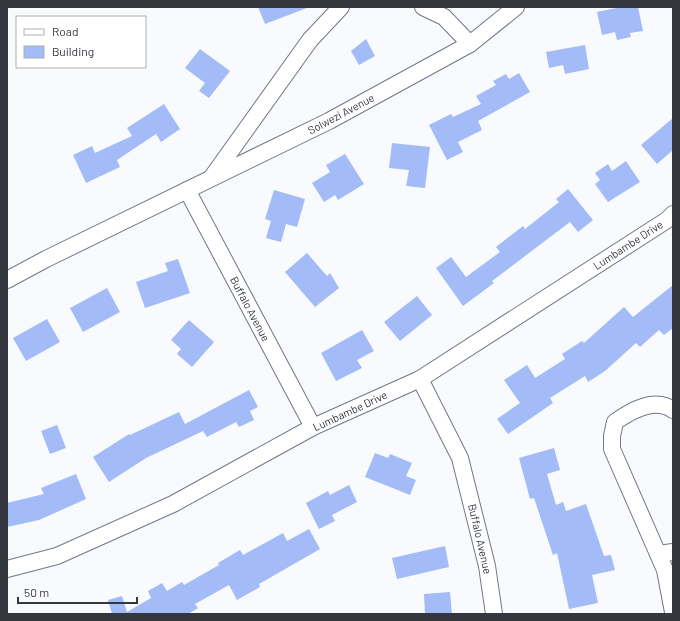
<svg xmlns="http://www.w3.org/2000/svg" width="680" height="621" viewBox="0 0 680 621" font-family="Barlow,sans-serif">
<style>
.building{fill:#a3bbf7}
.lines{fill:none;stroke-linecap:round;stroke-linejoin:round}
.street-casing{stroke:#707789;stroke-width:18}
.street{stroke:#fff;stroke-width:16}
.labels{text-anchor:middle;stroke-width:4;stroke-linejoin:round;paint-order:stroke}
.street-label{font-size:11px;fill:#34373e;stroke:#fff}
</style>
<rect width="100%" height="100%" fill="#f8fafe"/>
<g class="building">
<polygon points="258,7 306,7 307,8 265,24"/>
<polygon points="621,7 638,7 643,31 630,33 631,37 617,40 615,32 602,35 597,12"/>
<polygon points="366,39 375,56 359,65 351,51"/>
<polygon points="585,45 589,69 565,74 563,65 549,68 546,52"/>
<polygon points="200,49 230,71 209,98 199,91 205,83 185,68"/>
<polygon points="519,73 530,92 478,121 482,130 458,142 463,152 447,160 429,125 451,114 453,117 481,104 476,96 496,85 493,81 506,74 509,79"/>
<polygon points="164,104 180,129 161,142 156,134 117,160 120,167 86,183 73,155 92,146 95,153 132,136 127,128"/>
<polygon points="673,118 673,150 657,164 641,145"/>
<polygon points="392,143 430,147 425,188 406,186 409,170 389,168"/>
<polygon points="345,154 364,184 338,200 335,195 324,202 312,183 330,172 326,165"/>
<polygon points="626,161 640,182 608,202 595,184 600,180 595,173 608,164 612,171"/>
<polygon points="568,189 593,220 578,232 570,222 492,281 494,283 463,306 436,268 451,257 466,277 500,252 496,247 523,226 525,229 559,202 556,199"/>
<polygon points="274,190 305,199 297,227 286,224 281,242 266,238 271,221 265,219"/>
<polygon points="307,253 327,276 330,273 339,288 315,307 285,272"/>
<polygon points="178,259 190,293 145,308 136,282 168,271 165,263"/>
<polygon points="673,285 673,328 664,335 659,330 640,347 636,343 605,371 588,382 585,376 550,398 553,403 508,434 497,419 520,403 504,380 527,365 535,378 565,359 562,354 582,341 584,343 624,307 633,317"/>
<polygon points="107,288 120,312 83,332 70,308"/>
<polygon points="417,296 432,315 400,341 384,322"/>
<polygon points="47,319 60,342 26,361 13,338"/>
<polygon points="189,320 214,342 192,367 177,354 181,349 171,340"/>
<polygon points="362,330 374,351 357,360 362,368 336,381 321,353"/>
<polygon points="249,390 258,407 250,411 254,420 239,427 236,422 207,437 203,431 146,458 109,482 93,457 129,434 130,435 179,412 185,424"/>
<polygon points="57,425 66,448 50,454 41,431"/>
<polygon points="554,448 560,470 547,474 556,505 563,502 566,511 586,504 604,556 611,555 615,570 592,575 598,603 569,609 557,553 553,555 534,498 530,499 519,458"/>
<polygon points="375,453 388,458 390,454 412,463 406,476 416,480 410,495 365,477"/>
<polygon points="76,474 86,499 39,520 7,527 7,503 44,494 41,488"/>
<polygon points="349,485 357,502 332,515 335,521 319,529 306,503 328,491 330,495"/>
<polygon points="309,529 320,549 259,584 260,587 237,600 229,585 195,604 198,608 188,614 112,614 108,600 122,596 127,612 151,598 148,591 162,583 167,591 182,582 184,585 219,565 218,563 240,550 243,555 283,533 287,541"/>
<polygon points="445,546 449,567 397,579 392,558"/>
<polygon points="450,592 452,614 425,614 424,594"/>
</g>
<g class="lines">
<g class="street-casing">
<g id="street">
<polyline points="423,7 444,17 470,44"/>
<polyline points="212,177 310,40 341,7"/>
<polyline points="187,190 313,427"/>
<polyline points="7,280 46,259 329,121 470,44 516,7"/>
<polyline points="420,379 460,458 487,566 494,614"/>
<path d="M673 410C655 397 632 410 615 422L612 436V449L665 570 673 612"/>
<polyline points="658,554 673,552"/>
<polyline points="7,569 57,556 173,504 313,427 420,379 667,220 673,214"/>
</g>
</g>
<use href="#street" class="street"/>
</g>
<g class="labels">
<g class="street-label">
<text transform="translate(341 114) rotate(-28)" y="4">Solwezi Avenue</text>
<text transform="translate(628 245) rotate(-33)" y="4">Lumbambe Drive</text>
<text transform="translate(250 309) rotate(62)" y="4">Buffalo Avenue</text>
<text transform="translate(350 411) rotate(-25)" y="4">Lumbambe Drive</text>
<text transform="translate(480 539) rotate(77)" y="4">Buffalo Avenue</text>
</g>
</g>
<rect width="680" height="621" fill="none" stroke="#34373e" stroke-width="16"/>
<rect x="16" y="16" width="130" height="52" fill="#ffffff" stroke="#aeafb2"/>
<rect x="24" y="29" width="20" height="6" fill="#ffffff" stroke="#aeafb2"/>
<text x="52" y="36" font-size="12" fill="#34373e">Road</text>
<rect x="24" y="46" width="20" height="12" fill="#a3bbf7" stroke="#aeafb2"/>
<text x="52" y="56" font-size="12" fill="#34373e">Building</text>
<path d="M18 597v6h119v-6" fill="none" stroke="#34373e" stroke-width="2"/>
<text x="24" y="597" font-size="12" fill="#34373e" stroke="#ffffff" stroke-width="3" paint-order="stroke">50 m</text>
</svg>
